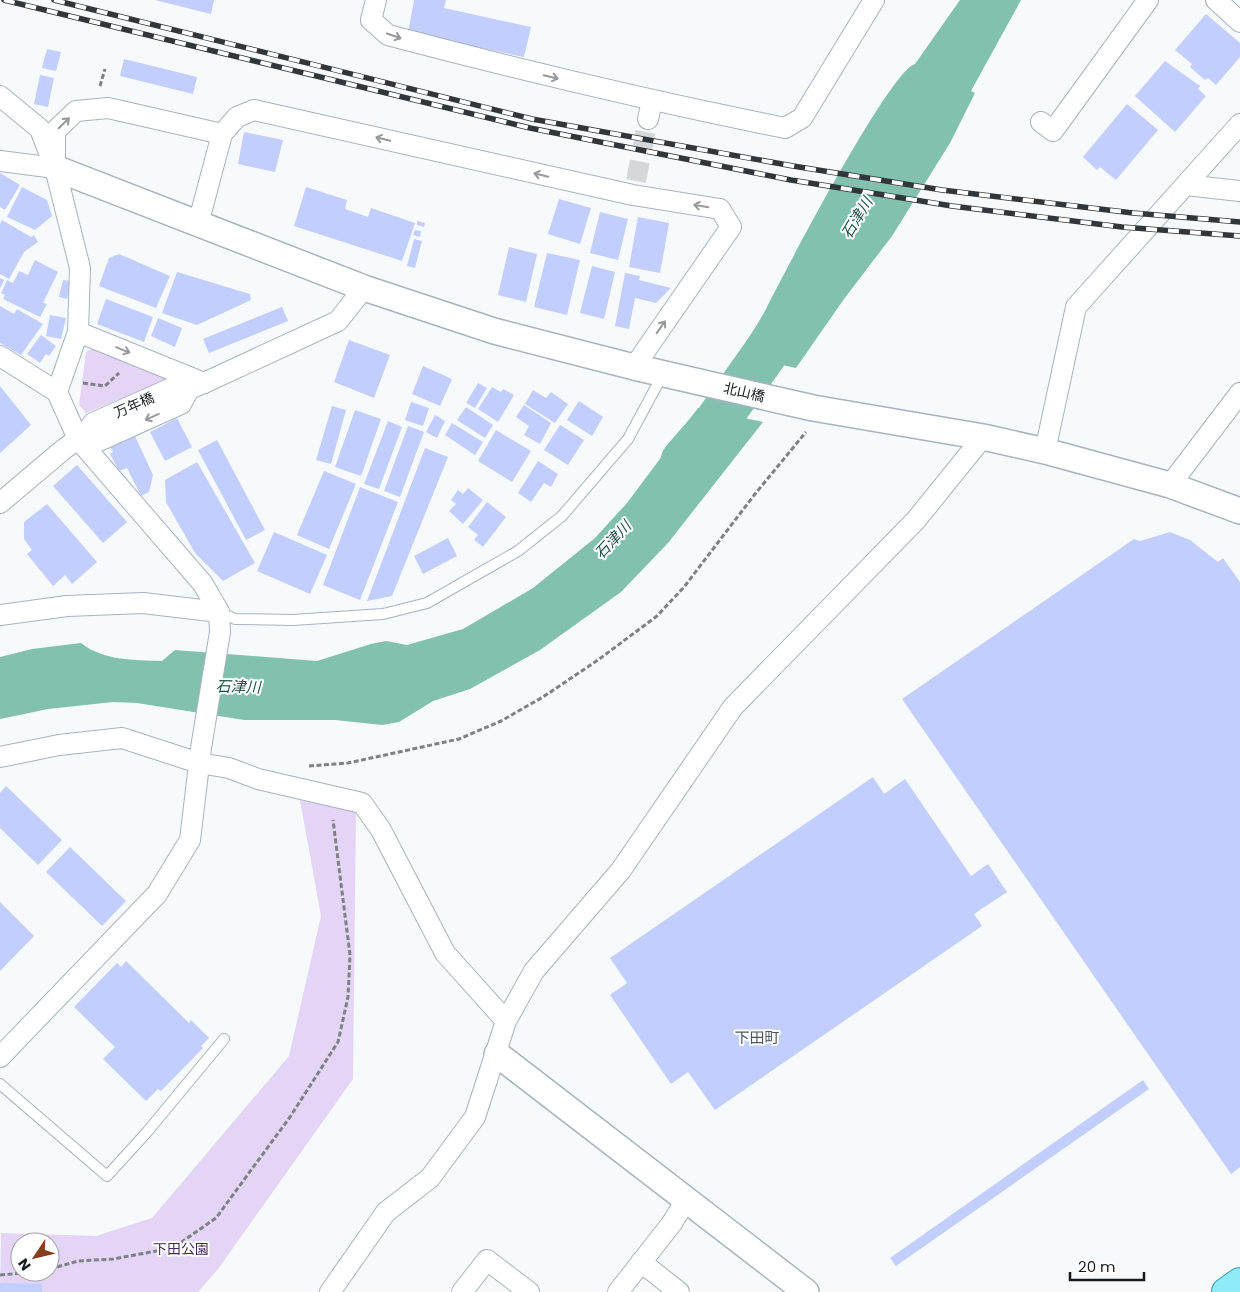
<svg xmlns="http://www.w3.org/2000/svg" width="1240" height="1292" viewBox="0 0 1240 1292" font-family="Poppins,'Noto Sans JP',sans-serif">
<style>
.green{fill:#e4d4f6;fill-rule:evenodd}
.water{fill:#82c0af}
.lines{fill:none;stroke-linecap:round;stroke-linejoin:round}
.river{stroke:#82c0af;stroke-width:45}
.building{fill:#c2cefe}
.minor-tunnel{stroke:#d5d8db;stroke-width:20;stroke-dasharray:20 10;stroke-linecap:butt}
.service-casing{stroke:#a6b4bf;stroke-width:12}
.minor-casing{stroke:#a6b4bf;stroke-width:22}
.tertiary-casing{stroke:#a6b4bf;stroke-width:28}
.primary-casing{stroke:#3299a7;stroke-width:30}
.path{stroke:#7e8286;stroke-width:3;stroke-dasharray:5 2.5;stroke-linecap:butt}
.service{stroke:#fff;stroke-width:10}
.minor{stroke:#fff;stroke-width:20}
.tertiary{stroke:#fff;stroke-width:25}
.primary{stroke:#8eebf7;stroke-width:28}
.rail-casing{stroke:#31363a;stroke-width:5.5}
.rail{stroke:#fff;stroke-width:4;stroke-dasharray:11;stroke-linecap:butt}
.oneway{stroke:#96989a}
.labels{text-anchor:middle;stroke-width:4;stroke-linejoin:round;paint-order:stroke}
.street-label{font-size:14px;fill:#151a1e;stroke:#fff}
.park-label{font-size:14px;fill:#44275e;stroke:#fff}
.water-label{font-size:15px;font-style:italic;fill:#1c4f43;stroke:#fff}
.neighbourhood-label{font-size:15px;fill:#4b5761;stroke:#fff}
</style>
<rect width="100%" height="100%" fill="#f7fafc"/>
<g class="green">
<polygon points="95,347 164,373 166,380 86,413 79,405 86,352"/>
<path d="M300 800 356 812 353 1079 218 1269 198 1292H0L1 1233 96 1236 152 1218 289 1056 321 916ZM20 1242H50V1272H20Z"/>
</g>
<g class="water">
<path d="M960 0H1021L971 91 975 93 950 143 892 236 844 299 796 368 738 355C747 339 758 325 766 309 783 275 890 70 915 64Z"/>
<path d="M698 408 763 422 668 543 621 592 540 650 470 689 433 701 399 722 382 725 335 720H244L137 703 113 702 48 709 0 719V657L32 649 81 643C104 661 134 660 162 661L175 650 317 661 371 644 386 641 407 645 463 629 533 588 595 538 627 503Z"/>
</g>
<g class="lines">
<polyline class="river" points="683,461 715,424 796,310"/>
</g>
<g class="building">
<polygon points="155,0 214,0 211,14"/>
<polygon points="414,0 446,0 444,8 531,27 524,57 408,33"/>
<polygon points="1206,14 1240,43 1240,57 1216,85 1208,78 1205,80 1190,67 1192,64 1175,50"/>
<polygon points="47,49 61,52 56,71 42,68"/>
<polygon points="124,59 197,77 193,94 120,76"/>
<polygon points="1165,61 1200,86 1198,89 1206,96 1175,132 1135,96"/>
<polygon points="40,75 54,78 48,107 34,104"/>
<polygon points="1127,104 1158,130 1116,180 1100,167 1097,170 1083,157"/>
<polygon points="244,132 283,140 275,172 238,164"/>
<polygon points="0,173 20,185 5,210 0,207"/>
<polygon points="22,187 47,200 52,216 35,230 7,217"/>
<polygon points="306,187 347,200 345,209 368,217 371,208 415,223 402,261 294,226"/>
<polygon points="559,199 591,208 580,244 548,234"/>
<polygon points="600,212 628,219 618,260 590,253"/>
<polygon points="638,217 669,223 660,273 629,267"/>
<polygon points="2,220 31,237 34,235 38,242 24,252 9,279 0,274 0,224"/>
<polygon points="417,221 425,223 424,227 417,225"/>
<polygon points="415,230 421,231 420,237 413,235"/>
<polygon points="414,239 422,241 415,268 407,266"/>
<polygon points="509,247 537,254 526,302 498,295"/>
<polygon points="547,253 580,260 567,315 534,307"/>
<polygon points="119,254 170,276 156,308 99,286 109,258"/>
<polygon points="35,260 58,272 43,303 47,304 40,317 3,299 5,295 1,293 7,280 13,283 19,271 28,275"/>
<polygon points="592,266 615,272 604,319 580,313"/>
<polygon points="177,272 250,294 251,300 197,325 162,313"/>
<polygon points="625,273 640,276 639,280 671,288 656,303 635,298 629,329 615,326"/>
<polygon points="0,278 4,280 0,289"/>
<polygon points="63,280 71,281 67,299 59,297"/>
<polygon points="106,299 153,317 144,342 97,324"/>
<polygon points="0,306 14,314 17,309 43,324 21,355 0,343"/>
<polygon points="282,307 288,321 209,353 203,339"/>
<polygon points="50,315 66,318 61,339 46,336"/>
<polygon points="158,318 182,328 175,347 151,336"/>
<polygon points="41,335 56,346 49,356 46,354 40,363 27,354"/>
<polygon points="349,340 390,355 374,398 334,382"/>
<polygon points="423,366 452,379 440,406 412,394"/>
<polygon points="478,383 487,388 475,408 466,403"/>
<polygon points="0,386 31,425 0,453"/>
<polygon points="492,387 501,392 503,389 514,395 498,422 478,409"/>
<polygon points="533,390 546,398 551,392 568,404 555,423 525,404"/>
<polygon points="579,401 603,417 592,436 567,420"/>
<polygon points="411,402 429,408 423,426 405,420"/>
<polygon points="524,405 551,423 540,444 524,435 529,426 516,417"/>
<polygon points="332,406 346,410 331,464 316,460"/>
<polygon points="466,407 493,425 485,438 457,420"/>
<polygon points="355,410 381,419 361,476 335,467"/>
<polygon points="435,415 445,421 437,438 426,432"/>
<polygon points="177,418 192,447 165,461 150,432"/>
<polygon points="388,421 402,427 379,489 364,484"/>
<polygon points="452,423 483,442 475,455 445,435"/>
<polygon points="560,425 584,440 568,465 544,450"/>
<polygon points="408,426 424,432 400,497 384,491"/>
<polygon points="496,430 531,451 512,482 478,461"/>
<polygon points="134,434 153,475 149,492 141,496 127,468 119,471 110,454 113,452 110,445"/>
<polygon points="217,440 265,530 246,540 198,450"/>
<polygon points="425,448 448,457 392,596 367,601"/>
<polygon points="538,461 558,474 551,487 544,483 531,502 518,493"/>
<polygon points="197,462 255,563 223,581 195,553 166,502 165,480"/>
<polygon points="77,465 127,522 103,543 53,486"/>
<polygon points="324,471 356,484 329,549 297,535"/>
<polygon points="360,487 398,502 360,600 323,585"/>
<polygon points="468,488 483,500 463,524 449,511 456,504 451,500 458,490 463,494"/>
<polygon points="487,502 506,517 483,547 474,540 478,535 468,527"/>
<polygon points="47,504 97,562 72,584 65,575 53,586 27,554 32,550 24,539 24,522"/>
<polygon points="274,532 327,555 310,594 257,571"/>
<polygon points="1170,532 1190,540 1218,562 1223,558 1240,582 1240,1167 1231,1174 902,699 1134,539 1140,541"/>
<polygon points="448,538 457,556 423,574 414,556"/>
<polygon points="873,777 884,794 905,779 971,876 988,864 1007,892 974,914 982,926 715,1110 688,1072 671,1084 610,995 627,983 610,958"/>
<polygon points="6,786 62,840 38,865 0,828 0,793"/>
<polygon points="70,847 126,901 102,926 46,872"/>
<polygon points="0,902 34,936 0,971"/>
<polygon points="126,961 189,1023 191,1020 209,1038 201,1046 203,1048 161,1091 158,1089 146,1101 103,1059 115,1047 74,1007 117,963 121,967"/>
<polygon points="1143,1080 1149,1089 896,1266 890,1258"/>
<polygon points="0,1283 42,1284 42,1292 0,1292"/>
</g>
<g class="lines">
<polyline class="minor-tunnel" points="636,181 648,119"/>
<g class="service-casing">
<g id="service">
<polyline points="219,612 235,619 293,620 383,614 427,603 518,551 562,516 628,439 663,374"/>
<polyline points="0,1084 107,1176 147,1132 224,1039"/>
</g>
</g>
<g class="minor-casing">
<g id="minor">
<path d="M376 0 371 20 388 35C520 70 651 101 785 128L802 118 874 0"/>
<polyline points="1216,0 1240,22"/>
<polyline points="0,96 40,129 55,168 80,268 78,332 57,392"/>
<polyline points="648,119 652,101"/>
<polyline points="1041,122 1053,131 1148,0"/>
<polyline points="55,159 55,131 76,111 108,108 222,134"/>
<polyline points="0,161 55,168"/>
<polyline points="1186,185 1240,191"/>
<polyline points="198,224 222,134 237,117 254,110 633,195 720,209 731,227 634,367"/>
<polyline points="78,332 204,383"/>
<polyline points="0,356 57,392 78,439 203,584 219,612 220,632 201,748 190,840 157,894 0,1057"/>
<polyline points="86,433 99,441 181,404 189,389"/>
<polyline points="1045,451 1076,307 1240,124"/>
<polyline points="1170,485 1240,393"/>
<polyline points="0,503 64,449 86,433 93,423 174,387 189,389 204,383 338,321 364,288"/>
<polyline points="0,615 67,606 143,603 219,612"/>
<polyline points="0,757 59,745 122,738 199,763 229,768 258,779 362,803 381,830 445,953 506,1021"/>
<polyline points="641,1262 679,1292"/>
<polyline points="330,1292 386,1212 430,1178 475,1117 506,1021 534,971 621,870 733,707 916,520 983,437"/>
<polyline points="462,1292 487,1260 529,1292"/>
<polyline points="618,1292 672,1223 686,1200"/>
</g>
</g>
<g class="tertiary-casing">
<g id="tertiary">
<polyline points="55,168 364,288 494,331 634,367 813,408 983,437 1045,451 1170,485 1240,511"/>
<polyline points="497,1054 806,1292"/>
</g>
</g>
<g class="primary-casing">
<polyline id="primary" points="1226,1292 1240,1282"/>
</g>
<g class="path">
<polyline points="100,86 105,69"/>
<polyline points="83,383 105,386 119,373"/>
<polyline points="309,766 348,763 459,739 501,721 543,697 598,660 657,616 684,587 755,494 806,432"/>
<polyline points="50,1269 78,1261 113,1259 173,1248 216,1218 290,1117 338,1042 348,997 350,955 333,820"/>
<polyline points="0,1275 36,1272"/>
</g>
<use href="#service" class="service"/>
<use href="#minor" class="minor"/>
<use href="#tertiary" class="tertiary"/>
<use href="#primary" class="primary"/>
<g class="rail-casing">
<g id="rail">
<polyline points="4,0 530,128 791,180 952,206 1122,227 1240,236"/>
<polyline points="54,0 532,119 793,166 942,190 1133,213 1240,222"/>
</g>
</g>
<use href="#rail" class="rail"/>
</g>
<defs><path id="oneway-shaft" d="M-6 0H5M1.5-3L5.5 0L1.5 3" fill="none" stroke-width="1.6" stroke-linecap="round" stroke-linejoin="round" transform="scale(1.25)"/></defs>
<g class="oneway">
<use href="#oneway-shaft" transform="translate(394 36) rotate(19)"/>
<use href="#oneway-shaft" transform="translate(551 77) rotate(13)"/>
<use href="#oneway-shaft" transform="translate(64 123) rotate(-44)"/>
<use href="#oneway-shaft" transform="translate(383 139) rotate(-167)"/>
<use href="#oneway-shaft" transform="translate(541 175) rotate(-167)"/>
<use href="#oneway-shaft" transform="translate(701 206) rotate(-171)"/>
<use href="#oneway-shaft" transform="translate(661 327) rotate(-55)"/>
<use href="#oneway-shaft" transform="translate(123 350) rotate(22)"/>
<use href="#oneway-shaft" transform="translate(152 417) rotate(156)"/>
</g>
<g class="labels">
<g class="street-label">
<text transform="translate(744 392) rotate(13)" y="5">北山橋</text>
<text transform="translate(134 405) rotate(-24)" y="5">万年橋</text>
</g>
<g class="park-label">
<text x="181" y="1254">下田公園</text>
</g>
<g class="water-label">
<text transform="translate(857 218) rotate(-59)" y="5">石津川</text>
<text transform="translate(613 540) rotate(-47)" y="5">石津川</text>
<text transform="translate(238 687) rotate(1)" y="5">石津川</text>
</g>
<g class="neighbourhood-label">
<text x="757" y="1043">下田町</text>
</g>
</g>
<g transform="translate(35 1257) rotate(235)"><circle r="24" fill="#ffffff" stroke="#a1a3a5"/>
<path d="M0-4L9 19L0 12L-9 19Z" fill="#853e1b"/>
<text y="-8" font-size="14" font-weight="bold" text-anchor="middle" fill="#151a1e">N</text>
</g>
<path d="M1070 1272v8h74v-8" fill="none" stroke="#151a1e" stroke-width="2.5"/>
<text x="1078" y="1272" font-size="15" fill="#151a1e" stroke="#ffffff" stroke-width="4" paint-order="stroke">20 m</text>
</svg>
